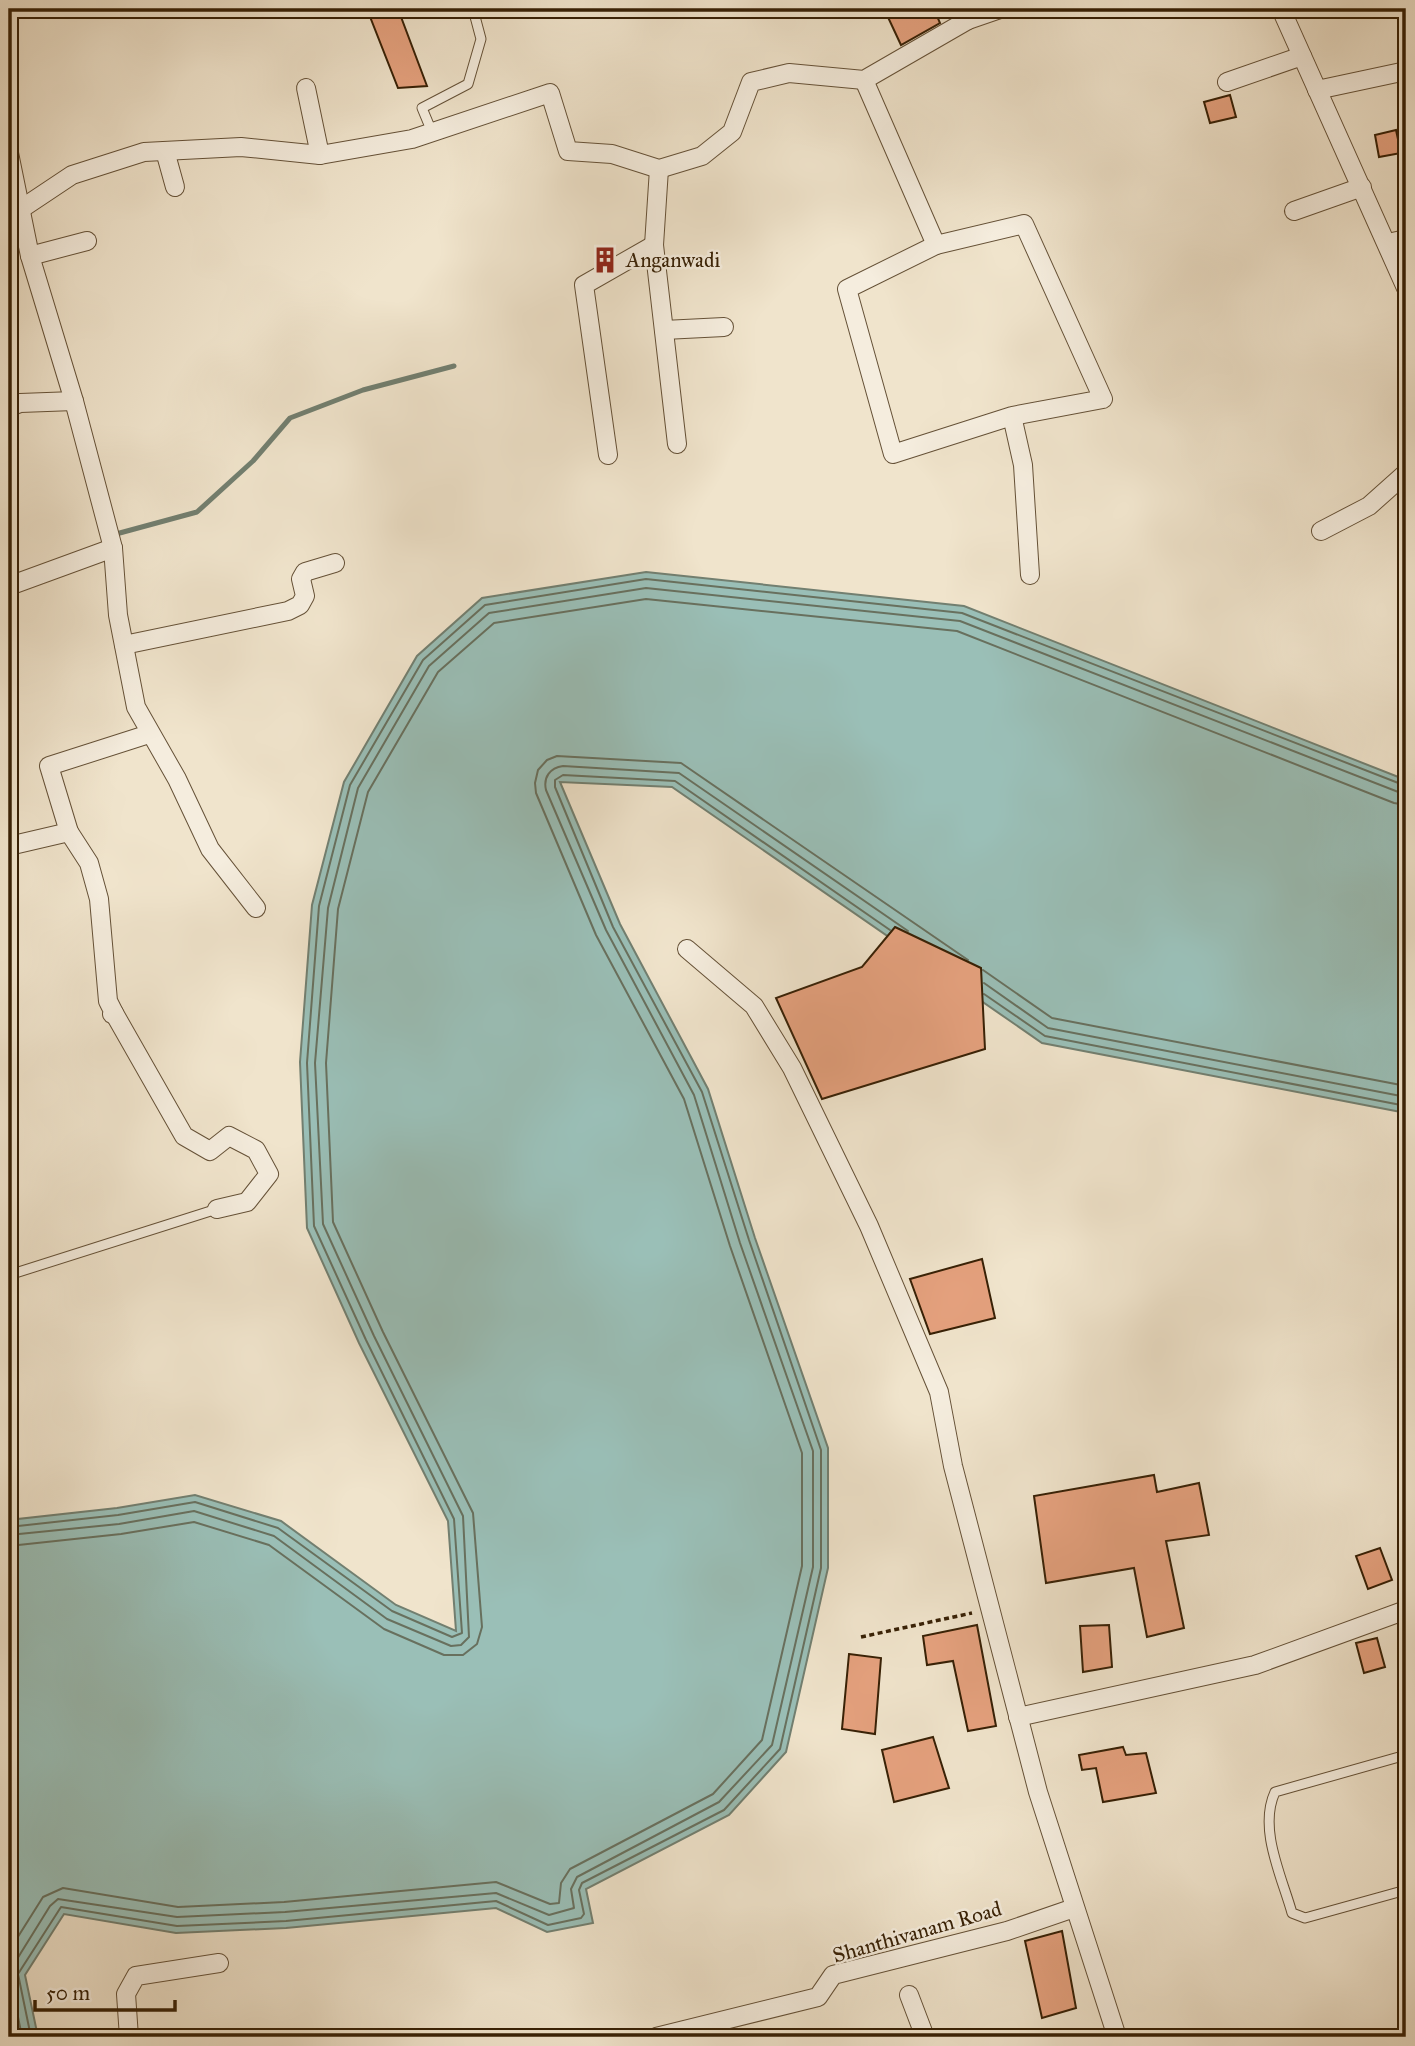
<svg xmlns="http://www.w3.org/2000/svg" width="1415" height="2046" viewBox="0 0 1415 2046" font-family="'IM FELL Great Primer',serif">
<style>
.water{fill:#9abfb7;stroke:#727f70;stroke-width:2}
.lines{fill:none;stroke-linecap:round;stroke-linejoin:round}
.shore{stroke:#68705e;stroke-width:2}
.stream{stroke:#727f70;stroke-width:5}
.building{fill:#e5a17e;stroke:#372005;stroke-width:2}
.lane-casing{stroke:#655137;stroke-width:11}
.street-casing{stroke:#655137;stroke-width:20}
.path{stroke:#372005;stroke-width:3.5;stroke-dasharray:5 3.5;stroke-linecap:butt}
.lane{stroke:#f5edde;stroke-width:9}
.street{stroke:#f5edde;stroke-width:18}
.labels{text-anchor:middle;stroke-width:5;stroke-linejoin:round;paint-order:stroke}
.poi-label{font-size:21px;fill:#372005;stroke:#f5edde;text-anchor:start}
.street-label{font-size:21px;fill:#372005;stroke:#f5edde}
</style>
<rect width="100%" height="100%" fill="#f0e4cc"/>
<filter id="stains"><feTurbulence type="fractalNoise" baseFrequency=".00286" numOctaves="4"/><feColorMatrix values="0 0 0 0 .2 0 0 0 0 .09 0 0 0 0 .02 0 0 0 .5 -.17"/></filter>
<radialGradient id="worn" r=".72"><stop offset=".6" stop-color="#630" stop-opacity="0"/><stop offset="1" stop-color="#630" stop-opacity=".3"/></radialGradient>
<polygon class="water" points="646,572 964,606 1406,780 1406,1113 1042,1043 672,787 560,782 620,924 708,1089 755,1238 828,1448 828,1568 786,1752 729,1815 586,1889 593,1923 547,1932 496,1908 286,1928 176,1933 64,1914 25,1975 38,2037 9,2037 9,1520 117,1508 195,1495 281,1521 396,1605 456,1631 448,1521 359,1343 307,1228 300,1062 312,905 344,782 417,656 482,598"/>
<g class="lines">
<g class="shore">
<polyline points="983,970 1052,1018 1406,1086"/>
<polyline points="984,983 1048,1028 1406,1097"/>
<polyline points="984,994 1045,1036 1406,1106"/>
<polyline points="9,1527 118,1515 195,1502 278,1528 392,1611 452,1637 462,1633 454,1519 366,1340 314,1226 307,1063 319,906 350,785 423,660 485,605 646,579 962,613 1406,786"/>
<polyline points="9,1535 119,1524 194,1511 274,1536 387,1619 451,1646 461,1645 469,1637 463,1516 374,1336 323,1224 315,1063 328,908 358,788 429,666 489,613 646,588 960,621 1406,795"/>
<polyline points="9,1546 121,1534 194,1522 269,1545 384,1629 444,1655 463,1655 477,1644 482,1627 473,1513 383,1332 333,1222 326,1063 338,909 368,792 438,672 494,623 646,599 957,631 1394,803 1406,805"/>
<polyline points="9,1951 43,1897 63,1888 178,1907 284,1902 496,1882 550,1904 559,1903 561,1883 570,1869 713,1794 762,1740 802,1566 802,1453 730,1246 684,1099 596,935 536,793 535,783 538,770 547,760 557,756 681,763 968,960"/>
<path d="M22 2037 9 1972 50 1906 58 1899 177 1917 285 1912 496 1893 549 1915 574 1908 571 1889 577 1877 719 1802 772 1745 813 1567V1451L740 1243 694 1095 606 930 546 790C543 777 550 768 563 766L679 773 908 931"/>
<polyline points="31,2037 18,1974 61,1907 177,1926 286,1921 496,1901 548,1925 581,1918 584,1914 579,1890 582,1883 724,1810 780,1749 821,1568 821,1450 749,1240 702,1092 613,927 555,787 555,780 563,775 675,781 890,930"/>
</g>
<polyline class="stream" points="116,534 197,512 253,461 290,418 363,390 454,366"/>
</g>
<g class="building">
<polygon points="367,9 398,9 427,86 398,88"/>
<polygon points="894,9 934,9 940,23 901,45 886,13"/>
<polygon points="1230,95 1236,117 1210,123 1204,102"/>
<polygon points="1396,130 1401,153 1379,157 1375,135"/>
<polygon points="895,927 981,968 985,1049 822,1099 776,998 862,967"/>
<polygon points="982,1259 995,1318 930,1334 910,1279"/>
<polygon points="1154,1475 1157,1492 1199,1483 1209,1535 1166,1541 1184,1628 1147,1637 1134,1568 1046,1583 1034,1496"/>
<polygon points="1380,1548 1392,1580 1368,1589 1356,1556"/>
<polygon points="977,1625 996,1726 968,1731 953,1661 927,1665 923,1636"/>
<polygon points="1109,1625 1112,1667 1083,1672 1080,1626"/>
<polygon points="1377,1638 1385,1667 1364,1673 1356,1643"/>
<polygon points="849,1654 881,1658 875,1734 842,1729"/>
<polygon points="933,1737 949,1788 894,1802 882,1750"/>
<polygon points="1123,1747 1126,1755 1146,1753 1156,1793 1103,1802 1096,1768 1082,1770 1079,1755"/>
<polygon points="1062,1931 1076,2008 1042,2018 1025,1941"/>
</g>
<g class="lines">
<g class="lane-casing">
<g id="lane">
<polyline points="432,132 422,108 468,84 481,39 473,9"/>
<polyline points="9,1275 217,1209"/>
<path d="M1406 1755 1275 1792C1258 1829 1282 1877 1292 1913L1305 1918 1406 1890"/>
</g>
</g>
<g class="street-casing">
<g id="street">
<polyline points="966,9 968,20 1000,9"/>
<polyline points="1281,9 1406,288"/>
<polyline points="864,80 936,245"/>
<polyline points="1227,82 1302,56"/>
<polyline points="306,88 320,155"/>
<polyline points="1317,90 1406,71"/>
<polyline points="165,151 175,187"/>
<polyline points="9,153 30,256 74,401 113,548 118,615 136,707 177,779 210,849 256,908"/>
<polyline points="659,169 654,245 677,444"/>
<polyline points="18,211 72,175 144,152 241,147 320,155 412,139 550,93 568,151 612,154 659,169 702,156 732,132 751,82 789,73 864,80 968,20"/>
<polyline points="1294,211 1362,187"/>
<polyline points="1388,243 1406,239"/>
<polyline points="30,256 87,241"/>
<polyline points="664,330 724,327"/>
<polyline points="9,407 20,403 74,401"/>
<polyline points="1012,416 893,454 847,289 936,245 1024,224 1103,399 1012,416 1023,465 1030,575"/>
<polyline points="608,455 584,285 654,245"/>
<polyline points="1321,531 1369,506 1406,473"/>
<polyline points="9,586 113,548"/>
<polyline points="124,645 288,611 300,605 305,596 301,579 305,572 335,563"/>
<polyline points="69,832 89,863 99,899 108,1001 114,1013 112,1014"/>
<polyline points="9,846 69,832 49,766 149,734"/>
<polyline points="687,949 754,1006 792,1068 869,1226 939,1392 953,1466 1038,1792 1117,2037"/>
<polyline points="114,1013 184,1136 210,1151 229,1136 256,1150 269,1174 247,1202 217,1209"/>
<polyline points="1018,1717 1255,1665 1406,1610"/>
<polyline points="909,1995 925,2037"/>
<polyline points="129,2037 126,1994 136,1976 219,1963"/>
<polyline points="656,2037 818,1997 833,1975 1007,1931 1074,1908"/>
</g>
</g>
<polyline class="path" points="861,1637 972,1613"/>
<use href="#lane" class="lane"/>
<use href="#street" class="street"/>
</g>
<defs>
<g id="building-bare" transform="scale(2.1)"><path d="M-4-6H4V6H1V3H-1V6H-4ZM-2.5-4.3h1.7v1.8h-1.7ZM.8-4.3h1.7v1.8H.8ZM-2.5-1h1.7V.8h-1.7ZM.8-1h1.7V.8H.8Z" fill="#8f2418" stroke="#f5edde" stroke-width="2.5" paint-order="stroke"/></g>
</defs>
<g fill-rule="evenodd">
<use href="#building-bare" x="605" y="260"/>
</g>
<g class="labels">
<g class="poi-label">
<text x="626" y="267">Anganwadi</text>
</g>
<g class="street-label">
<text transform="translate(917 1932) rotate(-16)" y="7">Shanthivanam Road</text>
</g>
</g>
<rect width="1415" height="2046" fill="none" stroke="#f0e4cc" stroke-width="35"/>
<rect x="10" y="10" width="1394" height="2025" fill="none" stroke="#372005" stroke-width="3.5"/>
<rect x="18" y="18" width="1380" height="2011" fill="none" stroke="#372005" stroke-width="2"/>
<path d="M35 2000v10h140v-10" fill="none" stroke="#372005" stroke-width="3.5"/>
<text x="46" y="2000" font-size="21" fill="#372005" stroke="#f5edde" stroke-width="5" paint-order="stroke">50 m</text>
<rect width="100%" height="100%" filter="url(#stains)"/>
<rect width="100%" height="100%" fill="url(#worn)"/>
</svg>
